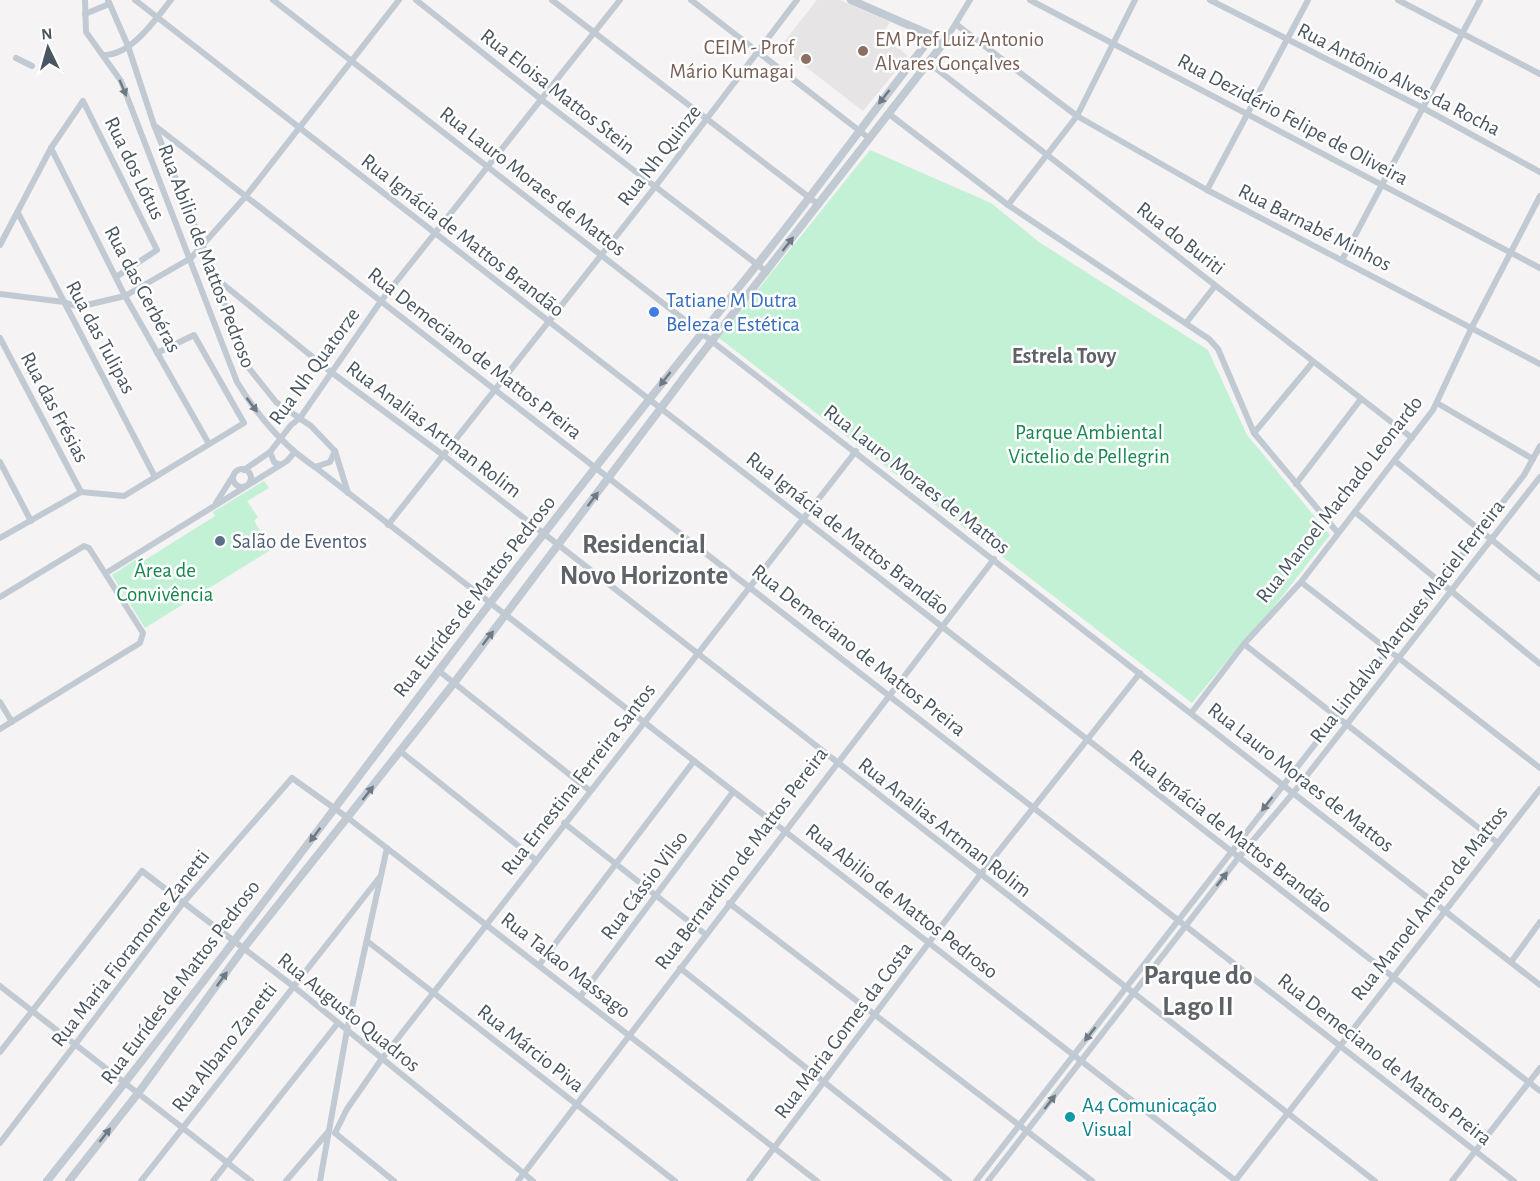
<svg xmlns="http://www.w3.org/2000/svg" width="1540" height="1181" viewBox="0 0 1540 1181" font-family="'Alegreya Sans',sans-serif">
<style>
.education{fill:#e6e4e5}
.green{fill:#c3f1d5}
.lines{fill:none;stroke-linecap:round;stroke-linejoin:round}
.minor{stroke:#c1cad2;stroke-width:6}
.tertiary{stroke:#c1cad2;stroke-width:8}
.oneway{fill:#6e7983}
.education-dot{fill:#8d6e63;stroke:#fff;stroke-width:2}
.shop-dot{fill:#3f7fe0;stroke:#fff;stroke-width:2}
.service-dot{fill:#5c6f8a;stroke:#fff;stroke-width:2}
.culture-dot{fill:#0f9aa8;stroke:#fff;stroke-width:2}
.labels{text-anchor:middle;stroke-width:5;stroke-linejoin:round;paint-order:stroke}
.education-label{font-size:21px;fill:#785e54;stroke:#fff;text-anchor:start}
.street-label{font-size:21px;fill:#4a5661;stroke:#fff}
.shop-label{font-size:21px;fill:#366cbe;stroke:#fff;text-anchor:start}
.park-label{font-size:21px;fill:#17864f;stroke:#fff}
.service-label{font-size:21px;fill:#4e5e75;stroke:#fff;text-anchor:start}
.culture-label{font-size:21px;fill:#0d838f;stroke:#fff;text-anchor:start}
.neighbourhood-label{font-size:22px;font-weight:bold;fill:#5f6368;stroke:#fff}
.district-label{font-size:27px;font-weight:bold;fill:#5f6368;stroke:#fff}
</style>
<rect width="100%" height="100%" fill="#f5f3f3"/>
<polygon class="education" points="817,0 840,0 890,22 882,34 908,56 863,111 780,47"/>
<g class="green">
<polygon points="870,150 991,203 1039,242 1208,350 1247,435 1330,535 1241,649 1236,650 1192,703 719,338"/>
<polygon points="264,481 269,488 247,501 258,517 254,521 272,549 145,628 112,575 138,558 142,562 215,516 213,512"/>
</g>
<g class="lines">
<g class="minor">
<path d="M85 0 86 32 121 81 237 382C257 415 282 445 315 467L1236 1181"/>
<polyline points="108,0 128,46 154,125 203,246 248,367 276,402 311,426 335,451 348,493"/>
<polyline points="135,0 1540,1091"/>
<polyline points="273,0 1540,985"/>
<polyline points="416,0 542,100 767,272"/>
<polyline points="552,0 819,205"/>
<polyline points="691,0 870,139"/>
<polyline points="1030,0 1540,268"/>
<polyline points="1210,0 1423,108 1540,172"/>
<polyline points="1398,0 1540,74"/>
<polyline points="85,14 109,4"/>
<polyline points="957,25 1077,116 1207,190 1540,364"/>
<polyline points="945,41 970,0"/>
<path d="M103 55C131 56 155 20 171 0"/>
<polyline points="16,58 32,66"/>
<polyline points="930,64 1412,438"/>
<polyline points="889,114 1008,205 1209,339 1218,349 1254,433 1338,533"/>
<polyline points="154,125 1514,1181"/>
<polyline points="51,148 125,296 209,444"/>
<polyline points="1207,190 1308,0"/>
<polyline points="1008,205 1077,116 1135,0"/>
<polyline points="18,213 155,477"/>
<polyline points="0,245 51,148 83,101 157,250 116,277"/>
<polyline points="1342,260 1480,0"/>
<polyline points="213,276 331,372 443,455 1375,1181"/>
<polyline points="0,294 64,302 78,307 125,296 191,258 246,196 399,0"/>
<polyline points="1186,323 1215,286"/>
<polyline points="0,338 81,492"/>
<polyline points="1437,403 1533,459"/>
<polyline points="1254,433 1313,362"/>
<polyline points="270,452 274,462 280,465"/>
<polyline points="1395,461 1540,579"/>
<polyline points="0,462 31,521"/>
<polyline points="315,467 330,462 335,451"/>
<circle cx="242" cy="478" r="9"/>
<polyline points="244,470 270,452 291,425 300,418 381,301 620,0"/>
<polyline points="1296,484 1361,399"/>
<polyline points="81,492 124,496 244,423 194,335 157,353"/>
<polyline points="216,503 233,476"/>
<polyline points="1355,512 1540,664"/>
<polyline points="388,525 655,187 797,0"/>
<polyline points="0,538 81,492"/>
<polyline points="106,573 287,461 294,453"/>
<polyline points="1301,582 1540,768"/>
<polyline points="0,597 84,546 89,548 143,633 140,643 0,729"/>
<polyline points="1244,644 1498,843"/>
<polyline points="439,671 589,790"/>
<polyline points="0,702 12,722"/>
<polyline points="1192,712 1244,644 1301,582 1433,410 1472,327 1540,196"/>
<polyline points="400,751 536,860"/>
<polyline points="564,823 705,934"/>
<polyline points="729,903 1092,1181"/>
<polyline points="367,941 675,1181"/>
<polyline points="1511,962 1540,922"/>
<polyline points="539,965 694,761"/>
<polyline points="680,968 949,1181"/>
<polyline points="0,986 251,1181"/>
<polyline points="580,997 733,792"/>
<polyline points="0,1052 142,871 293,986 533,1181"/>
<polyline points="335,1133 347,1109 381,1060 856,451"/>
<polyline points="335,1133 394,1181"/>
<polyline points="0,1143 183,903 292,778 348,818 817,1181"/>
<polyline points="141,1181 379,878"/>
<polyline points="213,1181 338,1023"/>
<polyline points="286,1181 328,1132"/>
<polyline points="320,1181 347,1030 387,848"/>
<polyline points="518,1181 994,559"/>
<polyline points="749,1181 980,875 1140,673"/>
<polyline points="976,1181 1524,475 1540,446"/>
<polyline points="988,1181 1239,857 1294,792 1540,477"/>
<polyline points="1235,1181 1540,789"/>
<polyline points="1452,1181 1540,1068"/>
</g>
<g class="tertiary">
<path d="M47 1181C181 1014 308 843 437 673 541 535 648 400 756 266 817 190 873 111 933 35"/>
<polyline points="69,1181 139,1092 243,949 454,683 697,360 945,41 851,0"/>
</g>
</g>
<defs><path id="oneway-solid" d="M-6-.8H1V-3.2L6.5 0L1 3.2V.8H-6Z" transform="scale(1.5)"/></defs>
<g class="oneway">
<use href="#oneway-solid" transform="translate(123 88) rotate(67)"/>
<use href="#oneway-solid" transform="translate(884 97) rotate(128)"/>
<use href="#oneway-solid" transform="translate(788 244) rotate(-52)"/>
<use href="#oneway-solid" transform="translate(665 379) rotate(128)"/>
<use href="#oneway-solid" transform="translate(252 405) rotate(53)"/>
<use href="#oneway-solid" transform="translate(593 499) rotate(-53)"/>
<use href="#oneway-solid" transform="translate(488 638) rotate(-52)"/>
<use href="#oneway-solid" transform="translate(368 793) rotate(-52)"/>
<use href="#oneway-solid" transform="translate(1267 804) rotate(128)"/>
<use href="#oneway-solid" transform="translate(315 835) rotate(127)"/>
<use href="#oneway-solid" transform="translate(1222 879) rotate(-52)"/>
<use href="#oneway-solid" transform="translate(222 979) rotate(-54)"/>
<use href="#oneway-solid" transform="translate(1090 1034) rotate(128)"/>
<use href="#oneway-solid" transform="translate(1050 1102) rotate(-52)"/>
<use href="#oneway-solid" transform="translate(105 1135) rotate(-52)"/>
</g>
<g class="education-dot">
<circle cx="863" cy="51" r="6"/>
<circle cx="806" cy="59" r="6"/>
</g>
<circle class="shop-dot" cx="654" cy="312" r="6"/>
<circle class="service-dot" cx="220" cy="541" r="6"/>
<circle class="culture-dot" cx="1070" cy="1117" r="6"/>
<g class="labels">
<g class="education-label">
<text x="875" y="46">EM Pref Luiz Antonio<tspan x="875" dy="24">Alvares Gonçalves</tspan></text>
<text x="794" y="54" text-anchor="end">CEIM - Prof<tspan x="794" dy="24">Mário Kumagai</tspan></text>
</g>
<g class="street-label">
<text transform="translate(1399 79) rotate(27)" y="7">Rua Antônio Alves da Rocha</text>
<text transform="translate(558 91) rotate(38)" y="7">Rua Eloisa Mattos Stein</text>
<text transform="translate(1293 119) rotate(28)" y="7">Rua Dezidério Felipe de Oliveira</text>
<text transform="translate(659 155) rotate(-52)" y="7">Rua Nh Quinze</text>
<text transform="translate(135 168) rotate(64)" y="7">Rua dos Lótus</text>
<text transform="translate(533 181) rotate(38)" y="7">Rua Lauro Moraes de Mattos</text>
<text transform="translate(1315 227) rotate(27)" y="7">Rua Barnabé Minhos</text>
<text transform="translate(463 235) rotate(38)" y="7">Rua Ignácia de Mattos Brandão</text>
<text transform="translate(1181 238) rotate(38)" y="7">Rua do Buriti</text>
<text transform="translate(207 256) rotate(69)" y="7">Rua Abilio de Mattos Pedroso</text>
<text transform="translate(143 289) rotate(62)" y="7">Rua das Gerbéras</text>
<text transform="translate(101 337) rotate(62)" y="7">Rua das Tulipas</text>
<text transform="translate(475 353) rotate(38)" y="7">Rua Demeciano de Mattos Preira</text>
<text transform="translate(314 366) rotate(-54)" y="7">Rua Nh Quatorze</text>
<text transform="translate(55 407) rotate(62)" y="7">Rua das Frésias</text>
<text transform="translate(434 429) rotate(37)" y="7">Rua Analias Artman Rolim</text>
<text transform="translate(917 479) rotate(38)" y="7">Rua Lauro Moraes de Mattos</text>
<text transform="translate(1339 499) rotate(-52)" y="7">Rua Manoel Machado Leonardo</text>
<text transform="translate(848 533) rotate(38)" y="7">Rua Ignácia de Mattos Brandão</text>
<text transform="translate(474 596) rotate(-52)" y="7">Rua Eurídes de Mattos Pedroso</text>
<text transform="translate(1407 621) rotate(-52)" y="7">Rua Lindalva Marques Maciel Ferreira</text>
<text transform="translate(859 650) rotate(38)" y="7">Rua Demeciano de Mattos Preira</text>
<text transform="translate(1301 777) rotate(38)" y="7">Rua Lauro Moraes de Mattos</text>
<text transform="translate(578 779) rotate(-52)" y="7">Rua Ernestina Ferreira Santos</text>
<text transform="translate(945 827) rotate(38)" y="7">Rua Analias Artman Rolim</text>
<text transform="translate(1231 831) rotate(38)" y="7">Rua Ignácia de Mattos Brandão</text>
<text transform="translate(741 858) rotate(-53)" y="7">Rua Bernardino de Mattos Pereira</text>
<text transform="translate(644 885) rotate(-53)" y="7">Rua Cássio Vilso</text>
<text transform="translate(902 901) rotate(38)" y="7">Rua Abilio de Mattos Pedroso</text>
<text transform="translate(1429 903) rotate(-52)" y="7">Rua Manoel Amaro de Mattos</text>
<text transform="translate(130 948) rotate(-52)" y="7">Rua Maria Fioramonte Zanetti</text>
<text transform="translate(566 965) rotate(38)" y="7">Rua Takao Massago</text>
<text transform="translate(180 982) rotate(-53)" y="7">Rua Eurídes de Mattos Pedroso</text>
<text transform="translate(349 1012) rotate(39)" y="7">Rua Augusto Quadros</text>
<text transform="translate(843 1030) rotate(-53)" y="7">Rua Maria Gomes da Costa</text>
<text transform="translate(224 1047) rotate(-52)" y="7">Rua Albano Zanetti</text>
<text transform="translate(531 1048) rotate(38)" y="7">Rua Márcio Piva</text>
<text transform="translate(1385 1059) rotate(38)" y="7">Rua Demeciano de Mattos Preira</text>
</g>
<g class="shop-label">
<text x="666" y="307">Tatiane M Dutra<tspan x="666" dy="24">Beleza e Estética</tspan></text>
</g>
<g class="park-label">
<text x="1089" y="439">Parque Ambiental<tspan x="1089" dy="24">Victelio de Pellegrin</tspan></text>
<text x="165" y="577">Área de<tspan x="165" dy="24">Convivência</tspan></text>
</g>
<g class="service-label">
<text x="232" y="548">Salão de Eventos</text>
</g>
<g class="culture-label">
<text x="1082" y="1112">A4 Comunicação<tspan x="1082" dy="24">Visual</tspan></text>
</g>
<g class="neighbourhood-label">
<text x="1064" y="363">Estrela Tovy</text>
</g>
<g class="district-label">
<text x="644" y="553">Residencial<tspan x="644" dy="31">Novo Horizonte</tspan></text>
<text x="1198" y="984">Parque do<tspan x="1198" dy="31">Lago II</tspan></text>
</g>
</g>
<g transform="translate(48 48) rotate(355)" stroke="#ffffff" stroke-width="4.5" paint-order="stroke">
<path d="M0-4.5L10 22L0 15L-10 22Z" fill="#4a5661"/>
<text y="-9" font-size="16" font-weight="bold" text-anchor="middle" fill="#4a5661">N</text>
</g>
</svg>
